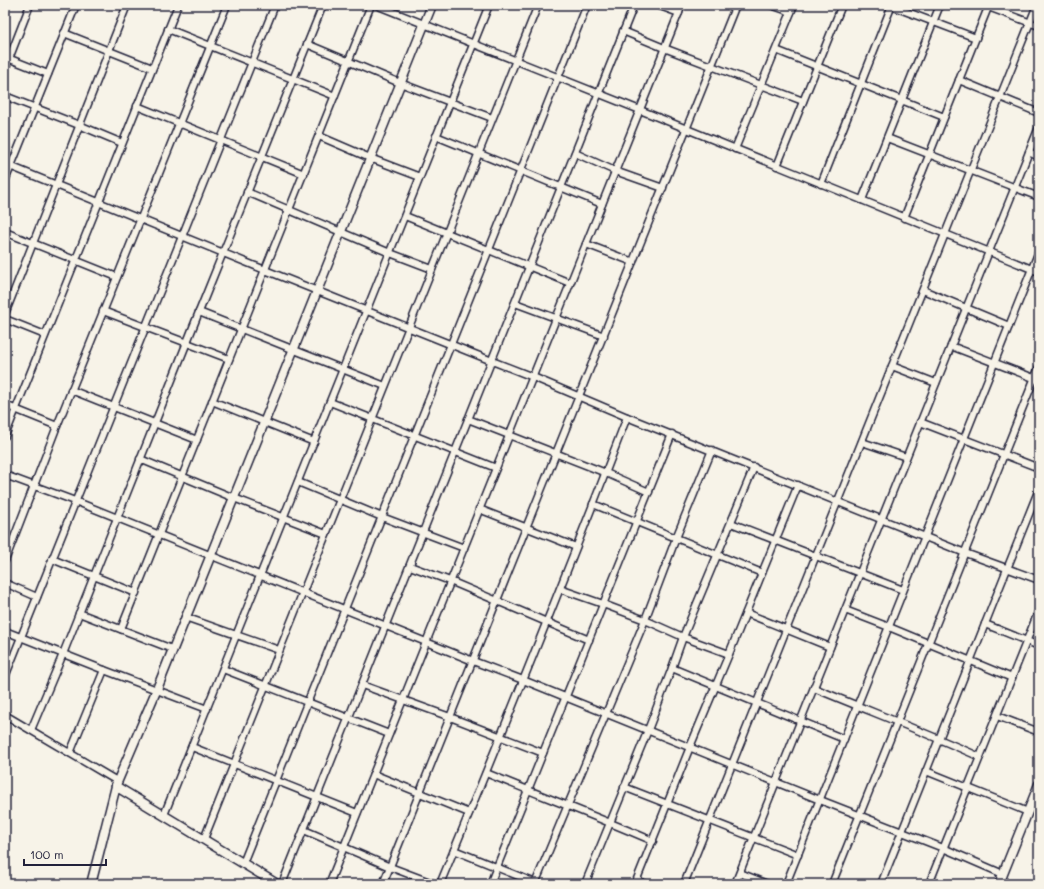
<svg xmlns="http://www.w3.org/2000/svg" width="1044" height="889" viewBox="0 0 1044 889" font-family="Mali,sans-serif">
<style>
.lines{fill:none;stroke-linecap:round;stroke-linejoin:round}
.street-casing{stroke:#22223b;stroke-width:9}
.secondary-casing{stroke:#22223b;stroke-width:11}
.street{stroke:#f7f3e8;stroke-width:6}
.secondary{stroke:#f7f3e8;stroke-width:8}
</style>
<rect width="100%" height="100%" fill="#f7f3e8"/>
<filter id="ink" filterUnits="userSpaceOnUse"><feTurbulence type="fractalNoise" baseFrequency=".025" numOctaves="2"/><feDisplacementMap in="SourceGraphic" scale="8" xChannelSelector="R" yChannelSelector="G"/><feConvolveMatrix kernelMatrix="1 2 1 2 8 2 1 2 1" color-interpolation-filters="sRGB"/></filter>
<g filter="url(#ink)">
<g class="lines">
<g class="street-casing">
<g id="street">
<polyline points="376,5 640,110 1039,272"/>
<polyline points="657,5 679,13"/>
<polyline points="771,5 791,12"/>
<polyline points="889,5 976,38"/>
<polyline points="983,5 1039,26"/>
<polyline points="168,29 335,96"/>
<polyline points="623,31 664,48 803,101"/>
<polyline points="64,33 152,68"/>
<polyline points="307,44 400,83 492,118"/>
<polyline points="776,50 944,117"/>
<polyline points="5,57 48,74"/>
<polyline points="5,69 30,5"/>
<polyline points="959,80 1039,113"/>
<polyline points="5,96 79,125 122,143"/>
<polyline points="137,106 304,174"/>
<polyline points="319,136 370,158 420,177"/>
<polyline points="436,136 602,204"/>
<polyline points="887,138 1039,197"/>
<polyline points="735,149 794,5"/>
<polyline points="1029,152 1039,157"/>
<polyline points="575,153 615,171 663,188"/>
<polyline points="5,164 265,270 492,361 533,377 627,417 965,553 1039,580"/>
<polyline points="777,166 842,5"/>
<polyline points="5,181 76,5"/>
<polyline points="821,184 892,5"/>
<polyline points="247,192 390,253 432,269"/>
<polyline points="862,200 940,5"/>
<polyline points="405,216 570,283"/>
<polyline points="904,218 989,5"/>
<polyline points="5,232 117,277"/>
<polyline points="586,244 633,262"/>
<polyline points="923,290 1009,326"/>
<polyline points="515,303 604,336"/>
<polyline points="103,311 229,359"/>
<polyline points="199,312 385,386"/>
<polyline points="5,314 127,5"/>
<polyline points="5,319 45,335"/>
<polyline points="951,346 1039,380"/>
<polyline points="892,366 936,383"/>
<polyline points="71,390 197,440"/>
<polyline points="212,401 314,442"/>
<polyline points="330,402 496,468"/>
<polyline points="5,405 57,426"/>
<polyline points="468,419 606,473 649,492"/>
<polyline points="920,422 1039,468"/>
<polyline points="5,436 178,5"/>
<polyline points="862,442 906,457"/>
<polyline points="140,459 234,498 326,534"/>
<polyline points="5,475 75,501 426,642 473,661 523,680 820,800 943,848 1003,874"/>
<polyline points="298,482 382,517 464,548"/>
<polyline points="593,504 762,573"/>
<polyline points="479,509 576,547"/>
<polyline points="731,523 903,590"/>
<polyline points="52,559 136,593"/>
<polyline points="5,561 57,426 227,5"/>
<polyline points="410,566 450,581 589,640"/>
<polyline points="5,583 37,597"/>
<polyline points="560,589 603,604 645,620 683,637 729,654"/>
<polyline points="845,610 889,627 1012,678"/>
<polyline points="79,613 172,649"/>
<polyline points="746,613 830,647"/>
<polyline points="185,617 279,650"/>
<polyline points="985,624 1039,646"/>
<polyline points="121,629 371,5"/>
<polyline points="5,631 104,670 207,709"/>
<polyline points="672,668 844,739"/>
<polyline points="223,669 389,734"/>
<polyline points="5,677 275,5"/>
<polyline points="362,685 450,717 543,753"/>
<path d="M814 688C869 711 925 732 980 757"/>
<polyline points="5,715 117,781"/>
<polyline points="997,716 1039,732"/>
<polyline points="31,730 63,654 199,312 323,5"/>
<polyline points="192,747 357,813"/>
<polyline points="70,753 104,670"/>
<polyline points="926,771 1028,812"/>
<path d="M486 773C542 796 598 817 653 841"/>
<polyline points="373,774 469,813"/>
<polyline points="624,787 798,855"/>
<polyline points="164,815 489,5"/>
<polyline points="304,830 390,867 435,884"/>
<polyline points="204,839 538,5"/>
<polyline points="454,850 538,884"/>
<polyline points="243,863 587,5"/>
<polyline points="740,873 767,884"/>
<polyline points="637,880 646,884"/>
<polyline points="282,884 634,5"/>
<polyline points="329,884 682,5"/>
<polyline points="383,884 736,5"/>
<path d="M440 884C504 729 567 573 627 417"/>
<polyline points="490,884 672,434"/>
<polyline points="535,884 645,620 676,538 712,450"/>
<polyline points="585,884 648,730 672,668 683,637 754,467"/>
<polyline points="635,884 690,747 729,654 798,485"/>
<polyline points="684,884 1037,5"/>
<polyline points="735,884 1039,127"/>
<polyline points="786,884 1039,251"/>
<polyline points="832,884 1039,367"/>
<polyline points="881,884 1039,489"/>
<polyline points="929,884 1039,610"/>
</g>
</g>
<g class="secondary-casing">
<g id="secondary">
<polyline points="91,884 97,861 116,786"/>
<polyline points="277,884 117,787 116,785 157,689 432,5"/>
<polyline points="999,884 1039,784"/>
</g>
</g>
<use href="#street" class="street"/>
<use href="#secondary" class="secondary"/>
</g>
</g>
<rect width="1044" height="889" fill="none" stroke="#f7f3e8" stroke-width="20"/>
<rect x="10" y="10" width="1024" height="869" fill="none" stroke="#22223b" stroke-width="1.5" filter="url(#ink)"/>
<path d="M24 859v6h82v-6" fill="none" stroke="#22223b" stroke-width="2"/>
<text x="30" y="859" font-size="12" fill="#22223b" stroke="#f7f3e8" stroke-width="3" paint-order="stroke">100 m</text>
</svg>
